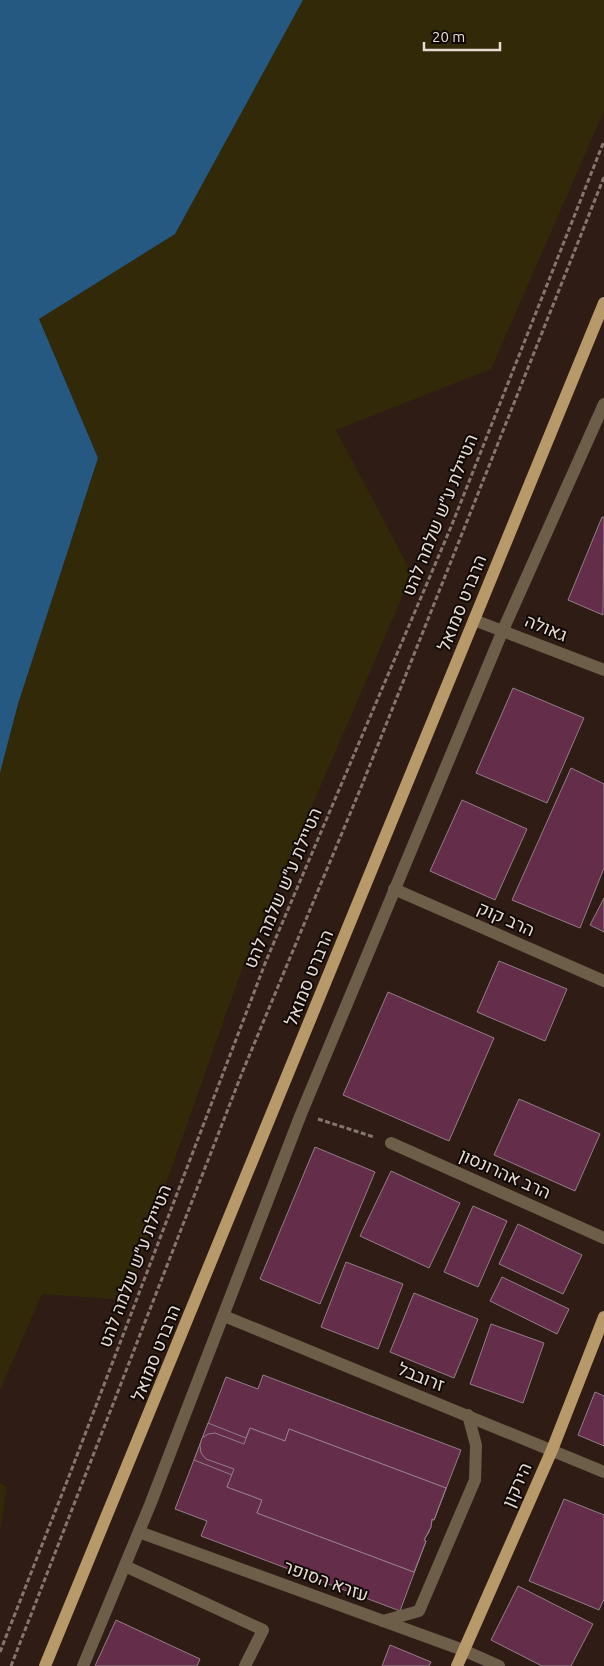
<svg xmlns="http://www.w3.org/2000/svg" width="604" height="1666" viewBox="0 0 604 1666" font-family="Ubuntu,Heebo,sans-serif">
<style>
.sand{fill:#312907}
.water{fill:#265981}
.building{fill:#642e4b;stroke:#937c87}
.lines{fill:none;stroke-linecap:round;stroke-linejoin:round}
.path{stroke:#84756e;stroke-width:3;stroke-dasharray:5 2.5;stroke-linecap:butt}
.minor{stroke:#6c5e48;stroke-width:12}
.major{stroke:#b8996a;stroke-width:12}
.labels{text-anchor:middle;stroke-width:4;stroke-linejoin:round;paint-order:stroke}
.street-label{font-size:18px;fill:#e7dbd5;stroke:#110906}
</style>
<rect width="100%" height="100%" fill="#2f1d15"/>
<g class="sand">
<polygon points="303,0 604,0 604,111 491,369 336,430 412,574 243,966 125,1300 42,1294 0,1390 0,773 18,704 98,458 39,319 175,234"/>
<polygon points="0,1483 7,1487 0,1531"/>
</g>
<polygon class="water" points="0,0 303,0 175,234 39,319 98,458 18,704 0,773"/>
<g class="building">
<polygon points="602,517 604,517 603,615 568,600"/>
<polygon points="513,688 584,718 547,803 476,773"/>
<polygon points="571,768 604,784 604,868 580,928 512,900"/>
<polygon points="462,800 527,829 495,900 430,871"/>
<polygon points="604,898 604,932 590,925"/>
<polygon points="499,961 567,989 545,1041 477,1012"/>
<polygon points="388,992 494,1038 449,1141 343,1095"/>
<polygon points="519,1099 600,1134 575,1191 494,1155"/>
<polygon points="315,1147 375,1172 320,1304 260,1279"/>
<polygon points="391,1171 460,1203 429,1268 360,1236"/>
<polygon points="473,1206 507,1221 478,1287 444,1272"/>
<polygon points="518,1224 582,1255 563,1294 499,1264"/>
<polygon points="346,1262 403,1284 378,1349 321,1327"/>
<polygon points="502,1277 569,1309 557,1334 490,1301"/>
<polygon points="414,1293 478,1319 454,1378 390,1352"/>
<polygon points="491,1324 544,1343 523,1403 470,1384"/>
<polygon points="263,1375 461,1450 434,1520 432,1519 429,1532 424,1540 426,1541 400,1611 201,1536 207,1521 175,1509 226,1377 258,1389"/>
<polygon points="595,1392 604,1396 604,1446 578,1435"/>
<polygon points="208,1423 246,1438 250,1428 285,1441 289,1429 446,1488 434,1520 432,1519 431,1527 424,1540 426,1541 414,1572 257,1513 262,1500 227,1487 232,1475 194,1460"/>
<polygon points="250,1428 285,1441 289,1429 446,1488 434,1520 432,1519 431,1527 424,1540 426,1541 414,1572 257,1513 262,1500 227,1487 234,1469 206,1459 201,1453 200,1445 202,1438 208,1434 215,1433 244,1444"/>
<polygon points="564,1499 604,1515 604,1599 599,1610 529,1581"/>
<polygon points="518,1586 593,1624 571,1666 542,1666 491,1640"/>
<polygon points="116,1620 200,1659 197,1666 95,1666"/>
<polygon points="390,1645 431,1662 429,1666 382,1666"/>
</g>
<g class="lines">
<g class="path">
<polyline points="318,1119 374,1137"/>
<polyline points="0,1652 71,1471 266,961 451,527 604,141"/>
<polyline points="11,1666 242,1073 362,785 604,177"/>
</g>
<g class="minor">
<polyline points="474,620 604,670"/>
<polyline points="394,889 604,981"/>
<polyline points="391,1143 604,1238"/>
<polyline points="224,1316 604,1472"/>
<polyline points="139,1532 463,1650 499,1666"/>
<polyline points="125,1566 263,1630 245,1666"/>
<polyline points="383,1621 419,1611 475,1480 476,1445 468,1415"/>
<polyline points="83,1666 150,1505 301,1114 503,630 604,404"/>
</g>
<g class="major">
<polyline points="45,1666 604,303"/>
<polyline points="457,1666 552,1450 604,1317"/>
</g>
</g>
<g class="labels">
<g class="street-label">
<text transform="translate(440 515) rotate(-68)" y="6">הטיילת ע״ש שלמה להט</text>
<text transform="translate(462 603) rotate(-68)" y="6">הרברט סמואל</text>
<text transform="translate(546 628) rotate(22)" y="6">גאולה</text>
<text transform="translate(283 888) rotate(-67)" y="6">הטיילת ע״ש שלמה להט</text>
<text transform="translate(506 919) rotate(24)" y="6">הרב קוק</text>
<text transform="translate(309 978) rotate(-68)" y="6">הרברט סמואל</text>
<text transform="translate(505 1174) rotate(24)" y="6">הרב אהרונסון</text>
<text transform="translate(135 1266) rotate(-69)" y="6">הטיילת ע״ש שלמה להט</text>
<text transform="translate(156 1353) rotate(-68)" y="6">הרברט סמואל</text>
<text transform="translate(421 1377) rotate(22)" y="6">זרובבל</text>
<text transform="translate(517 1485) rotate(-66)" y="6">הירקון</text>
<text transform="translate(326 1581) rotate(20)" y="6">עזרא הסופר</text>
</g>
</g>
<path d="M424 42v8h76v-8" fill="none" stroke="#e7dbd5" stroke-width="2.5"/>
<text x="432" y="42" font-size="15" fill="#e7dbd5" stroke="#110906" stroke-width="4" paint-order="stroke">20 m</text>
</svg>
